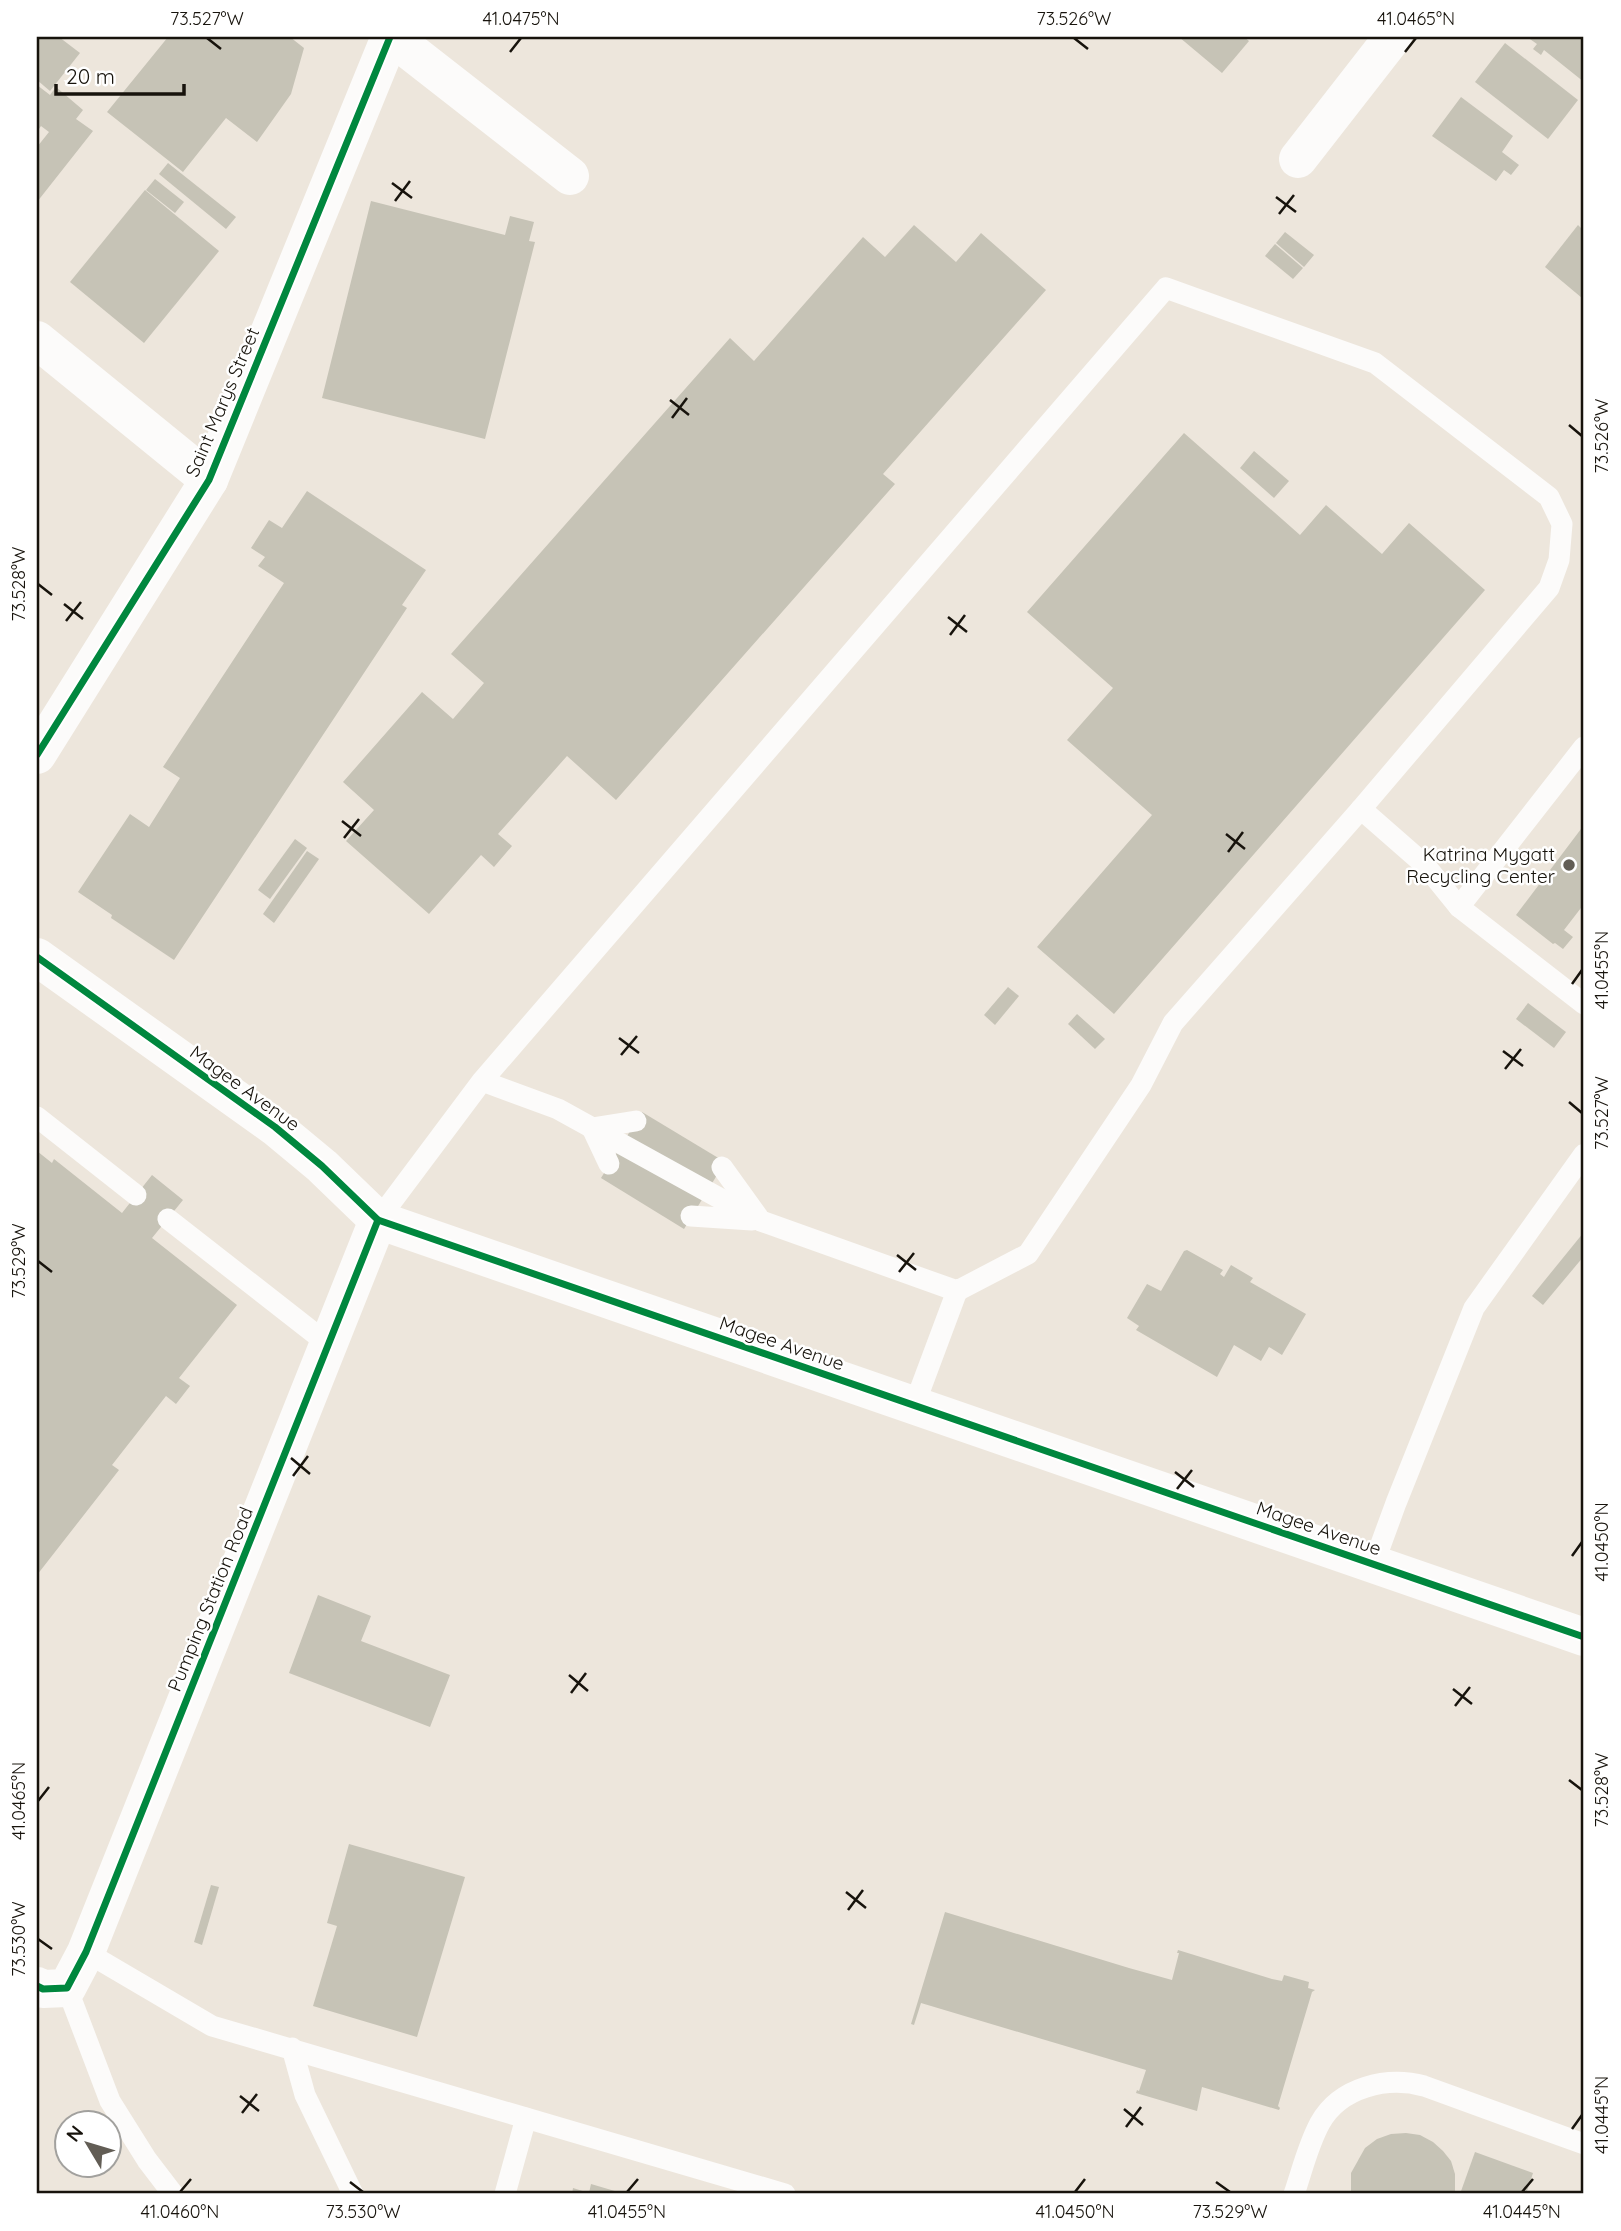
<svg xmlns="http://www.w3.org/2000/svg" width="1621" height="2231" viewBox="0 0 1621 2231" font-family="Quicksand,sans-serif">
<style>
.building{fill:#c6c3b6}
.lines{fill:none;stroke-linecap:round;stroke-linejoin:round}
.lane{stroke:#fcfbfa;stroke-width:21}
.street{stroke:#fcfbfa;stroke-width:38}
.cycleway-casing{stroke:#fff;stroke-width:11}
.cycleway{stroke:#00873e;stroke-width:7}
.ticks{fill:none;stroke:#17130c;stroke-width:2.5}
.poi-dot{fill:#625d55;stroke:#fff;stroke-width:2.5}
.labels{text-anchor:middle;stroke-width:5;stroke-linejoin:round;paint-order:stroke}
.street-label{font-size:19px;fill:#17130c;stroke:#fff}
.poi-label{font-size:19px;fill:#17130c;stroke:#fff;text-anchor:end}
.neatline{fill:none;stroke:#17130c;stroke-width:2.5}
.ticks-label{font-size:18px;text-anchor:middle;fill:#17130c}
</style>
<rect width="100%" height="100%" fill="#ede6dc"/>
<g class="building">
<polygon points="37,37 59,37 80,53 50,91 37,80"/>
<polygon points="168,37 290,37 304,48 291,94 257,142 226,118 183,172 107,112"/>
<polygon points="1179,37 1244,37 1249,41 1222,73"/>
<polygon points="1527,37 1584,37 1584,82 1544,50 1541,55 1533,49 1537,44"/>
<polygon points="1505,43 1578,100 1548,139 1475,82"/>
<polygon points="37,85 50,95 56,87 83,110 76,119 93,131 37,202 37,147 49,132 41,126 37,132"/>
<polygon points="1461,97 1513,136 1502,152 1519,165 1511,175 1504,170 1496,181 1432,136"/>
<polygon points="168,163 236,217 226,229 159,174"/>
<polygon points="155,179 184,202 175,213 146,190"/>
<polygon points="145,190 219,251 144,343 70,282"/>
<polygon points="371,201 505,235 510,216 534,222 529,241 535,242 485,439 322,398"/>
<polygon points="914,225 956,262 981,233 1046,290 883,474 895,484 616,800 567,756 498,834 512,846 494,867 481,855 429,914 346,841 374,810 343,782 422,692 453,719 484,683 451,654 730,338 754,361 863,237 885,257"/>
<polygon points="1578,225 1584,231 1584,295 1582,298 1545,267"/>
<polygon points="1285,232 1314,255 1304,267 1276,243"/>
<polygon points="1275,244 1303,268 1293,279 1265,256"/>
<polygon points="1184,433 1300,535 1326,505 1382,554 1409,523 1485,590 1114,1014 1037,947 1152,815 1067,740 1113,688 1027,612"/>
<polygon points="1254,451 1289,481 1274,498 1240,468"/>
<polygon points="307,491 426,570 402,605 407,608 174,960 111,918 112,915 78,892 130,814 149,827 180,778 163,767 284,583 258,566 265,557 251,548 269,520 282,528"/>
<polygon points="1584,825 1584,904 1564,930 1573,937 1563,949 1555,943 1553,944 1516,915"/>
<polygon points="295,839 307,848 270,899 258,890"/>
<polygon points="307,851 319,859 274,923 263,914"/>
<polygon points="1008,987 1019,996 995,1025 984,1015"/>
<polygon points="1528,1003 1566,1032 1554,1048 1516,1019"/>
<polygon points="1077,1014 1105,1039 1095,1049 1068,1024"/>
<polygon points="642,1112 725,1162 684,1229 601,1178"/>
<polygon points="37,1151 52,1163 54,1159 122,1213 152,1175 183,1200 152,1238 237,1305 179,1378 190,1386 176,1404 166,1396 112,1465 119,1470 37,1575"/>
<polygon points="1584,1232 1584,1256 1543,1305 1532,1296"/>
<polygon points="1187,1250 1223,1270 1220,1274 1224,1277 1231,1265 1253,1278 1250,1282 1306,1314 1282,1355 1269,1347 1261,1361 1234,1345 1217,1377 1136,1330 1139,1326 1127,1318 1147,1284 1161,1291 1184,1251"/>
<polygon points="318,1595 371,1616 361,1641 450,1675 430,1727 289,1673"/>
<polygon points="349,1844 465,1877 417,2037 313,2006 337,1926 327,1923"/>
<polygon points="211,1885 219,1887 202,1945 194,1942"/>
<polygon points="945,1912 1129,1968 1172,1980 1179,1953 1177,1953 1178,1950 1272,1979 1282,1981 1284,1975 1309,1982 1308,1988 1315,1990 1312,1992 1278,2106 1280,2108 1279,2110 1202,2087 1197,2111 1136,2093 1137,2090 1139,2091 1146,2070 921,2003 914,2025 911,2024"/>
<polygon points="1406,2133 1420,2135 1433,2142 1443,2151 1451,2161 1455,2174 1455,2194 1351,2194 1351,2173 1365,2148 1377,2139 1391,2134"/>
<polygon points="1475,2152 1533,2173 1526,2194 1460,2194"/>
<polygon points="591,2184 625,2194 572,2194 573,2188 589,2193"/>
</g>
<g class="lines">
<g class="lane">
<polyline points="1361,809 1425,865 1459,907 1584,1004"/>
<polyline points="1459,907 1584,747"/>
<polyline points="37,1117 136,1195"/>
<polyline points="609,1164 592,1128 636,1121"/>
<polyline points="722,1167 758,1217"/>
<polyline points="691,1216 752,1220"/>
<polyline points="168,1219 328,1344"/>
<polyline points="378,1220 482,1081 1166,288 1375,363 1549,497 1562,524 1559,560 1549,588 1361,809 1173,1023 1141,1085 1028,1254 957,1291 761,1221 558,1109 482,1081"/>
<polyline points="914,1406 957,1291"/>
<polyline points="1374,1563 1396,1503 1474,1308 1584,1154"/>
<polyline points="86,1952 212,2026 785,2194"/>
<polyline points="67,1988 110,2101 147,2160 173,2194"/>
<polyline points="292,2048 305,2095 353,2194"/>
<polyline points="505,2194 526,2118"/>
<path d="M1294 2194C1302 2171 1308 2145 1320 2123 1340 2087 1387 2076 1424 2086L1584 2144"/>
</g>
<g class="street">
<polyline points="392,37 570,176"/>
<polyline points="1298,159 1393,37"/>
<polyline points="37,340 209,480"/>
<polyline points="37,755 209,480 390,37"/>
<polyline points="37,957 275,1127 322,1166 378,1220 1584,1637"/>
<polyline points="37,1986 43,1989 67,1988 86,1952 378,1220"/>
</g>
<g class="cycleway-casing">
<g id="cycleway">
<polyline points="37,755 209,480 390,37"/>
<polyline points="37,957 275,1127 322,1166 378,1220 1584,1637"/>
<polyline points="37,1986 43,1989 67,1988 86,1952 378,1220"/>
</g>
</g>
<use href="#cycleway" class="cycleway"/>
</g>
<path class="ticks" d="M207 38 221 49M1074 38 1088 49M510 52 521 38M1405 52 1416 38M392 183 412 198M1276 197 1296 212M395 201 410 181M1279 214 1294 195M670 400 689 415M672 418 687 398M1569 425 1582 436M38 584 52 595M64 604 83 619M948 617 967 632M66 621 81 602M950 635 965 615M342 821 361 836M1226 834 1245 849M344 838 359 819M1228 852 1243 832M1572 984 1582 970M619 1038 639 1053M1503 1051 1523 1066M621 1055 637 1036M1505 1069 1521 1049M1569 1102 1582 1113M897 1255 916 1270M38 1261 52 1272M899 1272 914 1253M291 1458 310 1474M1175 1472 1194 1487M293 1476 308 1456M1177 1489 1192 1470M1572 1556 1582 1542M569 1675 588 1691M1453 1689 1472 1704M571 1693 586 1673M1455 1706 1470 1687M1569 1780 1582 1790M38 1801 49 1787M846 1892 866 1908M848 1910 863 1890M38 1939 52 1949M240 2096 259 2111M1124 2109 1143 2125M242 2113 257 2094M1126 2127 1141 2107M1572 2129 1582 2115M350 2182 363 2192M1216 2182 1230 2192M180 2192 191 2179M627 2192 638 2179M1075 2192 1085 2179M1522 2192 1533 2179"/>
<circle class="poi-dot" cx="1569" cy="865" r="7"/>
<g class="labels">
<g class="street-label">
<text transform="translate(222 402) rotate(-67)" y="7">Saint Marys Street</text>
<text transform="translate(245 1088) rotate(36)" y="7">Magee Avenue</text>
<text transform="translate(782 1343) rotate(19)" y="7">Magee Avenue</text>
<text transform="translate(1319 1528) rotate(19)" y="7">Magee Avenue</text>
<text transform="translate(210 1599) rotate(-68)" y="7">Pumping Station Road</text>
</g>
<g class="poi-label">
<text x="1555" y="861">Katrina Mygatt<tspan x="1555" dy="22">Recycling Center</tspan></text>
</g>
</g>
<rect width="1621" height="2231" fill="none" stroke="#ffffff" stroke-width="77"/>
<g transform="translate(88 2144) rotate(308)"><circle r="33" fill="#ffffff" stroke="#a2a19e" stroke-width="2"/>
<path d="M0-5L12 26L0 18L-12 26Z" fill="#625d55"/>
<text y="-10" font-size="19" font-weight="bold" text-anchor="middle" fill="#17130c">N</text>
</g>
<path d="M56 84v10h128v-10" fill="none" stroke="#17130c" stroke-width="3.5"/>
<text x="66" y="84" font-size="21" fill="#17130c" stroke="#ffffff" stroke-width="5" paint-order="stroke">20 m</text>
<rect x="38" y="38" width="1544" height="2154" class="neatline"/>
<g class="ticks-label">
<text x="207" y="25">73.527°W</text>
<text x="521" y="25">41.0475°N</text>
<text x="1074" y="25">73.526°W</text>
<text x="1416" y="25">41.0465°N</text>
<text transform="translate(1602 436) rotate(-90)" y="6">73.526°W</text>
<text transform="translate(19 584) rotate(-90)" y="6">73.528°W</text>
<text transform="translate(1602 970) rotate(-90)" y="6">41.0455°N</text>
<text transform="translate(1602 1113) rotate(-90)" y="6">73.527°W</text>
<text transform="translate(19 1261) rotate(-90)" y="6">73.529°W</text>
<text transform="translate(1602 1542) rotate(-90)" y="6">41.0450°N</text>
<text transform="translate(1602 1790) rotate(-90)" y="6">73.528°W</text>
<text transform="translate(19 1801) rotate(-90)" y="6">41.0465°N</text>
<text transform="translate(19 1939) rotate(-90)" y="6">73.530°W</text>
<text transform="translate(1602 2115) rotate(-90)" y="6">41.0445°N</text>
<text x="180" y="2218">41.0460°N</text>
<text x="363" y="2218">73.530°W</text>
<text x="627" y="2218">41.0455°N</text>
<text x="1075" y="2218">41.0450°N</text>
<text x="1230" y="2218">73.529°W</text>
<text x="1522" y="2218">41.0445°N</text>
</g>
</svg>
